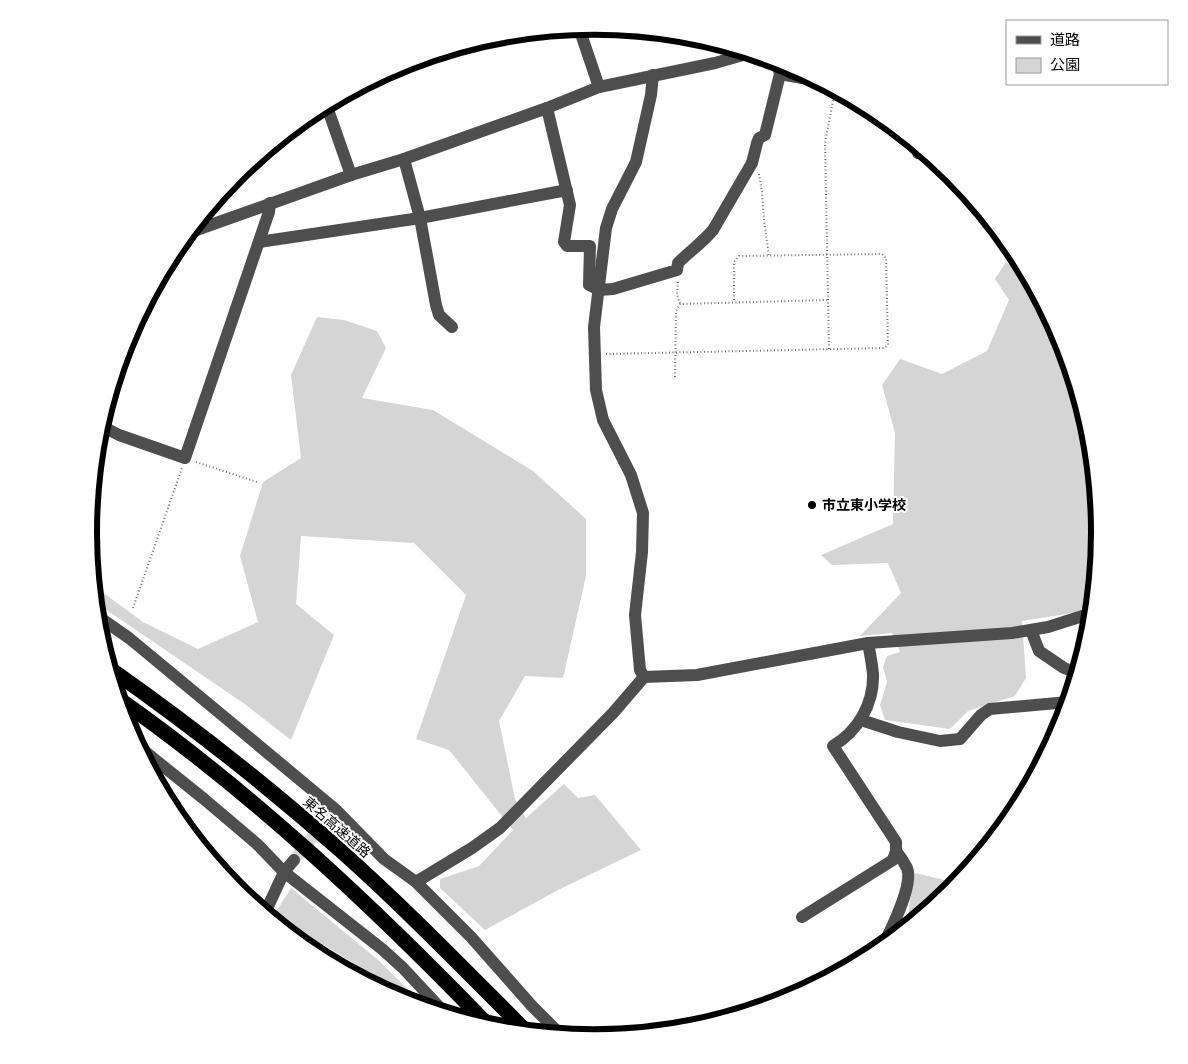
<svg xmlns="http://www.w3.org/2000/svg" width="1188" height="1064" viewBox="0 0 1188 1064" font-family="'Golos Text','Noto Sans JP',sans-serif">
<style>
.green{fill:#d5d5d5}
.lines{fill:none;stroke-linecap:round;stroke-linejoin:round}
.minor-tunnel{stroke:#d9d9d9;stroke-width:12;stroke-dasharray:12 6;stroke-linecap:butt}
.path{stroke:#707070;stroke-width:2;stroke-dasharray:1 2.5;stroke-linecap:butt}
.minor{stroke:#4e4e4e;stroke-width:12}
.highway{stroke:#000;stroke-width:15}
.poi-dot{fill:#000;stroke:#fff;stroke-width:2}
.labels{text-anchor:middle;stroke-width:4;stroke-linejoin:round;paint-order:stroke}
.poi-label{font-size:14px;font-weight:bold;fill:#000;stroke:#fff;text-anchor:start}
.street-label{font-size:14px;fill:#000;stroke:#fff}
.rim{fill:none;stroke:#000;stroke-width:6}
</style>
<rect width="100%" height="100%" fill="#fff"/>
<g class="green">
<polygon points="1006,262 1029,278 1061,339 1090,434 1100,532 1092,610 1022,621 1026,678 1015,696 968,711 950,729 885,720 880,705 887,682 883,667 887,656 900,652 892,633 860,636 901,593 888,563 832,565 821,555 893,524 895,433 882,385 900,359 942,374 987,351 1009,300 995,279"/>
<polygon points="317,317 344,320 377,331 386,348 362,398 433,410 533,471 586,519 586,576 563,678 525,676 499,721 515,799 526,818 564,784 578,798 595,795 641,850 558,890 485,930 440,888 440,879 479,866 513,830 449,750 416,739 466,595 414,543 301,536 296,604 334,635 291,740 246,705 95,602 94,586 143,622 198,649 258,622 240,556 263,482 301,458 291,375"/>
<polygon points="915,873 957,883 951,890 899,933 908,913"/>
<polygon points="291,888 378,960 426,1007 400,999 375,986 355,964 274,915"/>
</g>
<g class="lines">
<polyline class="minor-tunnel" points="294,860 335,809"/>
<g class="path">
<polyline points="759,174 762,192 764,220 769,256"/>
<polyline points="678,282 677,294 680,304"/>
<polyline points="829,349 825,143 835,90"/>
<polyline points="606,354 884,348 888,345 886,258 882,254 739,256 734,262 734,302"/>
<polyline points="675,377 676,311 680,304 827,300"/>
<polyline points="196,462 257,482"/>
<polyline points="133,608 182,468"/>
<path d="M275 920C309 935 341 957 368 982"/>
</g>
<g class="minor">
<polyline points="579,28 599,87"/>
<polyline points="780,74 808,79 812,78"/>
<polyline points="326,104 351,175"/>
<path d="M547 108 570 205 564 242 567 246H590L589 285 599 290 613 289 677 270 678 263C689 252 702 243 713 230L752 163 757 143 759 138 765 135 780 74 776 61"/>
<polyline points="916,145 918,153"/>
<polyline points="404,159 420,218 436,305 439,315 452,327"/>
<polyline points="188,233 351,175 404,159 547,108 599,87 715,63 750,53"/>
<polyline points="259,242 420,218 567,190"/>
<polyline points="100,425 119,435 185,458 269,212 270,203"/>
<polyline points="96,615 129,638 228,720 335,809 384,859 416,882 471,937 532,1006 560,1034"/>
<polyline points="1031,630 1039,651 1064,668 1077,673"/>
<polyline points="644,677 640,670 635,615 642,552 643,513 631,475 603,420 596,390 594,327 606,228 612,209 636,162 651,95 653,75"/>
<polyline points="861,720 898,732 940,741 960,739 981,715 990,709 1068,702"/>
<polyline points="138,746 204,799 257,844 284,872 382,949 403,968 445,1013"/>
<polyline points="416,882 472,848 500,828 613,713 644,677 697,675 868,643 1012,633 1048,627 1092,613"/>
<polyline points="265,913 284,872 294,860"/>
<path d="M802 917 893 860 896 851V842L833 746C858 731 874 704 873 674 872 664 870 653 868 643"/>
<path d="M883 946C891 929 914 885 907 868 904 862 900 856 896 851"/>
</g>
<g class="highway">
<path d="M109 668C190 725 268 786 341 851 405 908 465 970 526 1031"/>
<path d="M119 699C254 794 375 908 489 1026"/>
</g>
</g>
<circle class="poi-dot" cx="812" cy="505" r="5"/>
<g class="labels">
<g class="poi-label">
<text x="822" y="510">市立東小学校</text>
</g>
<g class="street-label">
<text transform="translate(337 827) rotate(41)" y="5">東名高速道路</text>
</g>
</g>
<path d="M0 0H1188V1064H0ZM97 532a497 497 0 1 1 994 0a497 497 0 1 1-994 0Z" fill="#fff" fill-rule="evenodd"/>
<path class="rim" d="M97 532a497 497 0 1 1 994 0a497 497 0 1 1-994 0Z"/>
<rect x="1006" y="20" width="162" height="65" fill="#ffffff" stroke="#999999"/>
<rect x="1016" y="36" width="25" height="8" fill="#4e4e4e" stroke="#999999"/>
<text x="1050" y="45" font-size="15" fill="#000000">道路</text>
<rect x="1016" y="58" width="25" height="15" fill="#d5d5d5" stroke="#999999"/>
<text x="1050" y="70" font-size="15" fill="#000000">公園</text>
</svg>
